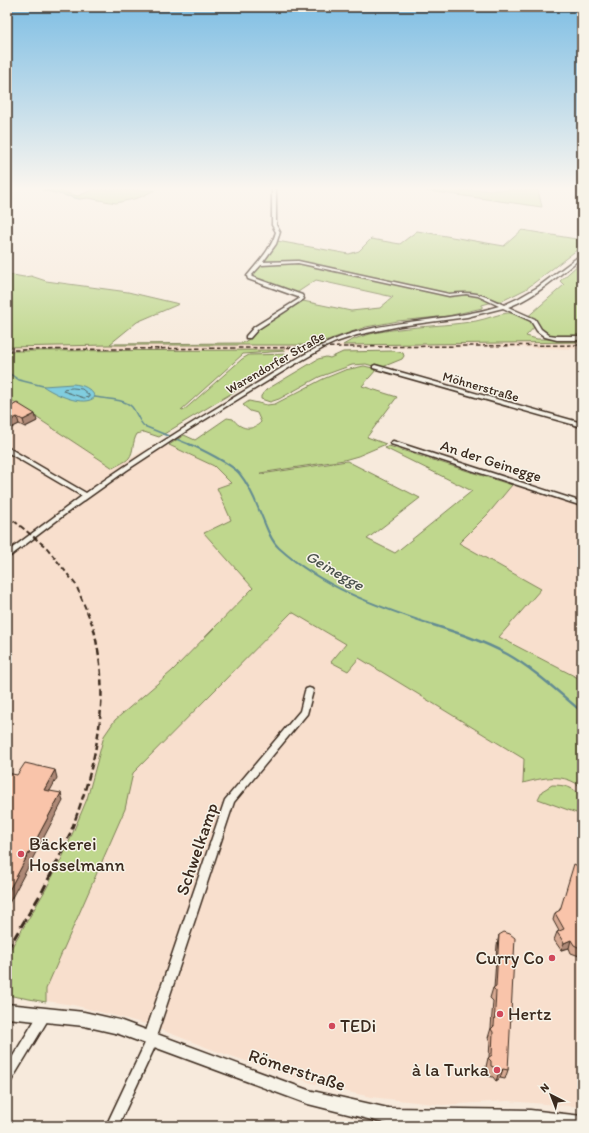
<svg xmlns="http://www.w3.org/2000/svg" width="589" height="1133" viewBox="0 0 589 1133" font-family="Itim,sans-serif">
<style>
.built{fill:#f8dfcd}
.green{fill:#bfd78d;stroke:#7d8056}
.water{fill:#80cddf;stroke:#648c92}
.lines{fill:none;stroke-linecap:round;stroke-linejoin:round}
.shore{stroke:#576b6b;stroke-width:1}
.stream-far3{stroke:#648c92;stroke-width:1}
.stream-far2{stroke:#648c92;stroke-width:1.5}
.stream-far1{stroke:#648c92;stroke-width:2}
.stream{stroke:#648c92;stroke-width:2.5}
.minor-casing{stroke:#3b2a1e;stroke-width:3}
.major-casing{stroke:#3b2a1e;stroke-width:3}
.minor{fill:#f7f3e8;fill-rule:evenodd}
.major{fill:#f7f3e8;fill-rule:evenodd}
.rail-far3{stroke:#3b2a1e;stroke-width:1.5;stroke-dasharray:4.5 2.5;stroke-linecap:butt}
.rail-far2{stroke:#3b2a1e;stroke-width:2;stroke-dasharray:5.5 3;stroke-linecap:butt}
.rail-far1{stroke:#3b2a1e;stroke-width:2.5;stroke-dasharray:7 3.5;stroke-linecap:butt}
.rail{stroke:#3b2a1e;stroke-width:3;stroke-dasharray:9 4.5;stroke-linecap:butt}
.wall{fill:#d6a992;stroke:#3b2a1e}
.shaded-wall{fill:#ae8977;stroke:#3b2a1e}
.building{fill:#f9c4aa;stroke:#3b2a1e}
.poi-dot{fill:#d1495b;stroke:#f7f3e8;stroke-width:1.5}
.labels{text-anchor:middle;stroke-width:3;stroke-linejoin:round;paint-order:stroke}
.far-street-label{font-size:13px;fill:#3b2a1e;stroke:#f7f3e8}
.street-label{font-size:15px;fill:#3b2a1e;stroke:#f7f3e8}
.water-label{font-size:16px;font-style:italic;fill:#4c534e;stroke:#f7f3e8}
.near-poi-label{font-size:18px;fill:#3b2a1e;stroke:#f7f3e8;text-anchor:start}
.near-street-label{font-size:18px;fill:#3b2a1e;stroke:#f7f3e8}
</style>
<rect width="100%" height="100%" fill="#f7eadc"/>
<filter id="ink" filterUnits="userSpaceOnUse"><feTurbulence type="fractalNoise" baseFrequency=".025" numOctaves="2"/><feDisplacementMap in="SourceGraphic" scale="8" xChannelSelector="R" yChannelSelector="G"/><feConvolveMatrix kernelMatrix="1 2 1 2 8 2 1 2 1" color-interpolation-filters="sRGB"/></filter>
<g filter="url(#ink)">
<g class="built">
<polygon points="489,342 582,342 582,349 508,347 333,348 338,345"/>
<polygon points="108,345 309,344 317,345 312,348 285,350 11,351 13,347"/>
<polygon points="7,398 113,468 157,443 172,447 215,466 231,483 217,488 231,520 204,533 253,588 582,786 582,1107 508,1101 442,1105 371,1097 321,1086 216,1051 146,1024 73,1005 7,995"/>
<polygon points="512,485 582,507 582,680 499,637 458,543 488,514"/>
</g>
<g class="green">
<polygon points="42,190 56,190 78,196 92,190 155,190 138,198 116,203 88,198 80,199"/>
<polygon points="422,190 538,190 542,207"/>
<polygon points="522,230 582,240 582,246 526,289 502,301 496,301 482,305 482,308 448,316 398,321 366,327 322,342 321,345 108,345 7,347 7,274 24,277 31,276 46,281 128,292 179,304 137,322 110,344 243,343 249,339 257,328 303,301 351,311 380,308 393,297 316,280 295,294 250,277 277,241 349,254 359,251 371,239 400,244 417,231 504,246"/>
<path d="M580 263 582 264V337C567 337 545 340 537 324L526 336 537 339H582V342L343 345C373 325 439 328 476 321 487 319 497 314 508 313 513 312 520 317 525 319L564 285 560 281Z"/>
<path d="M285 350V351L243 354 181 410 183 411 242 359 249 355 290 354 254 375 247 384 159 437 144 432 137 434C132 442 134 452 129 458 126 462 117 465 113 468L7 398V351Z"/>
<polygon points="394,351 403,353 404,356 402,359 380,368 366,364 352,365 319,377 279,399 270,402 261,399 261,396 266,390 318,359 326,357 330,358 343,352"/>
<path d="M364 366 377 369 362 386 397 397 367 437 386 444 358 456 344 460 260 473 261 474 347 461 420 498 367 539 395 553 472 491 385 448 389 446 512 485 488 514 459 543 541 589 499 637 582 680V788C565 772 542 778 523 783L524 759 359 658 348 671 331 662 346 644 292 612 133 773 125 809 46 989V1002L7 995V955L46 889 63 856 87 799 104 736 115 720 172 671 253 588 204 533 231 520 217 488 231 483 214 466 169 445 184 435 195 440 227 418 233 419C240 429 252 432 261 422L257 413 250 411 243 405 249 401 267 405 275 404 323 379 345 370Z"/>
<path d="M552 785C565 785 573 787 582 797V815L538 799 542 791Z"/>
</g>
<path class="water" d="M73 384C83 385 91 388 95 397 84 408 54 394 43 386Z"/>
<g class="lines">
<polygon class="shore" points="73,388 82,389 89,395 89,397 84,398 63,391 64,389"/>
<polyline class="stream-far3" points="45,190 79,199"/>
<g class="stream-far2">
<polyline points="7,336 9,338 7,349"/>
<polyline points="7,372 19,380 43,386"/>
<path d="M95 397C105 399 125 399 132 407 137 413 138 420 144 426L191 445"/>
</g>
<path class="stream-far1" d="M189 444C201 449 231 464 239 473 248 484 254 497 259 510 265 522 269 539 279 548 322 587 376 606 430 624"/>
<path class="stream" d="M427 623C455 632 481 640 507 654 534 669 558 692 582 712"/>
<g class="minor-casing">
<g id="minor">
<path d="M272 190H276V225L280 232 276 244 263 262 298 261 449 294C475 291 481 294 504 305L519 298 538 287 582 254V257C559 275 536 297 508 307L535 319 541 329 549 335 557 336H582V340H557L545 337 537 331 531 321 503 308 467 317 400 326 357 335 336 342 325 347 292 366 188 430 127 470 68 512 9 557H7V552L82 496 7 452V447L86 493C138 456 192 423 246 390 281 369 314 345 353 333 401 319 452 321 499 306L478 296 466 294 449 296 298 263 261 265 251 276 252 277 302 295 304 299 258 329 250 338H246V336L254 327 299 299 298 297 248 279 247 276C258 262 271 250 276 232L272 225Z"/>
<polygon points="375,365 582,423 582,427 373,368 373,366"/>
<polygon points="393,441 582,502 582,506 391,444 390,443"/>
<polygon points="309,688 312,689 313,691 307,714 234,802 157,1034 159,1038 118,1126 106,1126 146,1041 144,1037 225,800 300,711 305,691 306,689"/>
<polygon points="45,1009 49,1010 50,1014 49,1018 11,1081 7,1083 7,1066 41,1010"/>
</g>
</g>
<g class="major-casing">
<polygon id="major" points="7,1004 84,1012 119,1020 308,1090 388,1108 530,1110 582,1116 582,1126 388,1124 308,1104 119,1034 84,1026 7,1018"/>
</g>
<use href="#minor" class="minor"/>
<use href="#major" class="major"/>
<polyline class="rail-far3" points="7,350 582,345"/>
<polyline class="rail-far2" points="7,515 47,548 76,585 92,624"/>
<path class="rail-far1" d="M64 849C89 786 110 719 98 650 96 641 95 631 92 623"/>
<polyline class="rail" points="7,950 43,890 64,848"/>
</g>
<g class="wall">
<polygon points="7,403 37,421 25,427 19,424 7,430"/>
<polygon points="582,868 582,957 571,953 569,948 561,950 554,940 557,932 559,931 553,920 555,913 559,911"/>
<polygon points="499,935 508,1070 505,1079 500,1078 496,1081 493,1077 488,1076 488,1070 486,1067 488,1058 489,1057 490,1041 488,1038 491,1028 493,1001 490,998 493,988 494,988 497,945"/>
</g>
<g class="shaded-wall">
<polygon points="35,414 37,421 25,427 23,420"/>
<polygon points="17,417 19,424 7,430 7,422"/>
<polygon points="55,770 57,778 46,798 44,790"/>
<polygon points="61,793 63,801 7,907 7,894"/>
<polygon points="571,940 569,948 561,950 564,943"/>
<polygon points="503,1069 500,1078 496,1081 499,1072"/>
</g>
<g class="building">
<polygon points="7,403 12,406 17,403 35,414 23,420 17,417 7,422"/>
<polygon points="25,763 55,770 44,790 61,793 7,894 7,773 17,775"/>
<polygon points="574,864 582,868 582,949 574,945 571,940 564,943 557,932 564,929 555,913 560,910"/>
<polygon points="504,932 510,934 515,938 508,1070 503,1069 499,1072 496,1068 491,1066 491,1061 488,1058 492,1055 493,1032 491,1029 494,1026 496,991 493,988 496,986 499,935"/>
</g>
</g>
<linearGradient id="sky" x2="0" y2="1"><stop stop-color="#7ebee4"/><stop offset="0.54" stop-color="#fbf6ef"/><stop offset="1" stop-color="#fbf6ef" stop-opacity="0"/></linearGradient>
<rect width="589" height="349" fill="url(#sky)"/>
<g class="poi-dot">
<circle cx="21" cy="854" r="4"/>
<circle cx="552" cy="958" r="4"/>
<circle cx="500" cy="1014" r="4"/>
<circle cx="332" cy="1026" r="4"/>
<circle cx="497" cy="1070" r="4"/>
</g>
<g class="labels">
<g class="far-street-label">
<text transform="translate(275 362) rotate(-30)" y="5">Warendorfer Straße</text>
<text transform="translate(481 386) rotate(16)" y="5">Möhnerstraße</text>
</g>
<g class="street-label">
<text transform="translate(491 461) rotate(18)" y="5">An der Geinegge</text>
</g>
<g class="water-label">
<text transform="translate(335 570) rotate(30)" y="6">Geinegge</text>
</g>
<g class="near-poi-label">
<text x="29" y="850">Bäckerei<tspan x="29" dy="21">Hosselmann</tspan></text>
<text x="544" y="964" text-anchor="end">Curry Co</text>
<text x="508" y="1020">Hertz</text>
<text x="340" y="1032">TEDi</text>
<text x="489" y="1076" text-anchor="end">à la Turka</text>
</g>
<g class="near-street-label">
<text transform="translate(197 849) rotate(-71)" y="6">Schwelkamp</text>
<text transform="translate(297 1070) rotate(18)" y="6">Römerstraße</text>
</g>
</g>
<rect width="589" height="1133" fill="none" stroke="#f7f3e8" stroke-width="24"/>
<rect x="12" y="12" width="565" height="1109" fill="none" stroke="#3b2a1e" stroke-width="1.5" filter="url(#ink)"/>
<g transform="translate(551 1095) rotate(318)" stroke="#f7f3e8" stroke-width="3" paint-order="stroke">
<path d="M0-3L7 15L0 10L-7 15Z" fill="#3b2a1e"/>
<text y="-6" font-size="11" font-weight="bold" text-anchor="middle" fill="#3b2a1e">N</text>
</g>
</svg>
